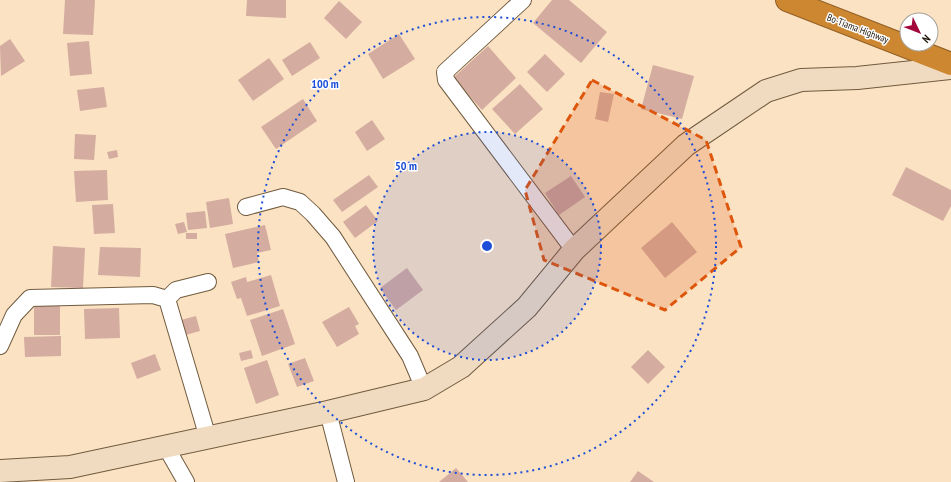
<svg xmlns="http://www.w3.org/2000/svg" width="951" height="482" viewBox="0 0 951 482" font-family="'PT Sans Narrow',sans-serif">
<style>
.building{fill:#d4aca0}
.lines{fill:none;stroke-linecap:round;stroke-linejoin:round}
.street-casing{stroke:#705b3f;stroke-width:18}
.secondary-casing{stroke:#705b3f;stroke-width:24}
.highway-casing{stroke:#915f24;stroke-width:24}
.street{stroke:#fff;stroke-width:16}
.secondary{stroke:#f0dbc1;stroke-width:22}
.highway{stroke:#ce8731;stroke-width:22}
.marked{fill:#de560c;fill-opacity:0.2;stroke:#de560c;stroke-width:3;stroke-dasharray:8 5;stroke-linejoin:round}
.ring{fill:none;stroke:#1d4ed8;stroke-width:2;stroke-dasharray:2 4}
.labels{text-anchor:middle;stroke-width:3;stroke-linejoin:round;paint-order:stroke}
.street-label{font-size:10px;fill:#1f160b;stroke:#fff}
.centre{fill:#1d4ed8;stroke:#fff;stroke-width:2}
.ring-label{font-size:12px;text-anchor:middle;font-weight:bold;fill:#1d4ed8;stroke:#fff;stroke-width:3;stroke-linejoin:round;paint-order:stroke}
</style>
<rect width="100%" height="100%" fill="#fbe2c3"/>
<g class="building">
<polygon points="65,0 95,0 93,35 63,34"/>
<polygon points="247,0 286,0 286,18 246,16"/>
<polygon points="552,0 569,0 607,32 581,63 533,23"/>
<polygon points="339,1 362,22 346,39 324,18"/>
<polygon points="399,34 415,59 383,79 368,54"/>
<polygon points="10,39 25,61 1,76 0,46"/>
<polygon points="89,41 92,74 70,76 67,43"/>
<polygon points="310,42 320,58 292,76 282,60"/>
<polygon points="488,46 516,78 482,110 453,78"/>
<polygon points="545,54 565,74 547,92 527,72"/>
<polygon points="269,58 284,79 253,101 238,80"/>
<polygon points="653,65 694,76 682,119 641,109"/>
<polygon points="520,84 543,109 515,134 492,109"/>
<polygon points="104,87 107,107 80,111 77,90"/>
<polygon points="600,92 614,94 608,122 595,119"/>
<polygon points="303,99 317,121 276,149 261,127"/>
<polygon points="372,120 385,139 367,151 355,132"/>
<polygon points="75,134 96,135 94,160 74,159"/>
<polygon points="117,150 118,157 109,159 107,152"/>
<polygon points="906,167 951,190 951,206 943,221 892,195"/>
<polygon points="107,170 108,200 76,202 74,171"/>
<polygon points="369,175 378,187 342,212 333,200"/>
<polygon points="571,176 585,197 559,215 545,193"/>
<polygon points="229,198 233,224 210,228 206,202"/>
<polygon points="113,204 115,233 94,234 92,205"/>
<polygon points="366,205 378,221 355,238 343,222"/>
<polygon points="205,211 207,228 188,230 186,213"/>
<polygon points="184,222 187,232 178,234 175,224"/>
<polygon points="672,222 697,252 665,278 641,248"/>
<polygon points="265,225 271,250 257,253 259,262 233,268 225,234"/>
<rect x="186" y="233" width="11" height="6"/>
<polygon points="53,246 85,248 83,288 51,287"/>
<polygon points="100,247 141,248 140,277 98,275"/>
<polygon points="407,268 423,290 396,310 380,288"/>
<polygon points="271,275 280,306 247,316 241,298 237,299 231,282 246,277 247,282"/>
<rect x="34" y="301" width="26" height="34"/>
<polygon points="349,307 359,324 355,326 359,334 337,347 322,322"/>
<polygon points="119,308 120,338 85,339 84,309"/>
<polygon points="283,309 295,344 262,356 250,320"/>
<polygon points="196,316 200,331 182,336 177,321"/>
<polygon points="61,336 61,356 25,357 24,337"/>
<polygon points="251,350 253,358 241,361 239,353"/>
<polygon points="648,350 665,367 648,384 631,367"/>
<polygon points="155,354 161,370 137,379 131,363"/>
<polygon points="305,358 314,381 297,387 288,364"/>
<polygon points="267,360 279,395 256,404 244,368"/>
<polygon points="456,468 468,482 439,482"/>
<polygon points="638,471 654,482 630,482"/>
</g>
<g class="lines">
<g class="street-casing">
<g id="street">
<polyline points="523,0 445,72 446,80 574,250"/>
<polyline points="246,207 283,197 300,202 313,214 333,237 410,356 424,389"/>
<polyline points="167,299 176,290 208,282"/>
<polyline points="0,346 14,315 30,298 153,295 167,299 208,438"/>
<polyline points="328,412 346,482"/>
<polyline points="166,447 186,482"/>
</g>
</g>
<g class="secondary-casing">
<polyline id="secondary" points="0,471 70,467 328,412 424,389 461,367 527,307 574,250 686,145 766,91 801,80 857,78 951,68"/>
</g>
<g class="highway-casing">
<polyline id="highway" points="787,0 951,64"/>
</g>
<use href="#street" class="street"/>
<use href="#secondary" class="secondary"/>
<use href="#highway" class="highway"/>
</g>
<path class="marked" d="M592 80 706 140 741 247 665 310 544 260 525 190Z"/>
<circle cx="487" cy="246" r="114" fill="#1d4ed8" fill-opacity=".12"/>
<g class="ring">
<circle cx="487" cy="246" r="114"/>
<circle cx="487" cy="246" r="229"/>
</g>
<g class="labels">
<g class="street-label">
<text transform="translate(858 28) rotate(21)" y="4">Bo-Tiama Highway</text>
</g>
</g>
<circle cx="487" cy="246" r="6" class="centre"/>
<g class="ring-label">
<text x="325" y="88">100 m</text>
<text x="406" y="170">50 m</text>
</g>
<g transform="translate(919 32) rotate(133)"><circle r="19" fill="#ffffff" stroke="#a5a29d"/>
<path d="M0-3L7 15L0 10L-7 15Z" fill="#a3063a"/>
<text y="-6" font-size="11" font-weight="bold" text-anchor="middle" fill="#1f160b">N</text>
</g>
</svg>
